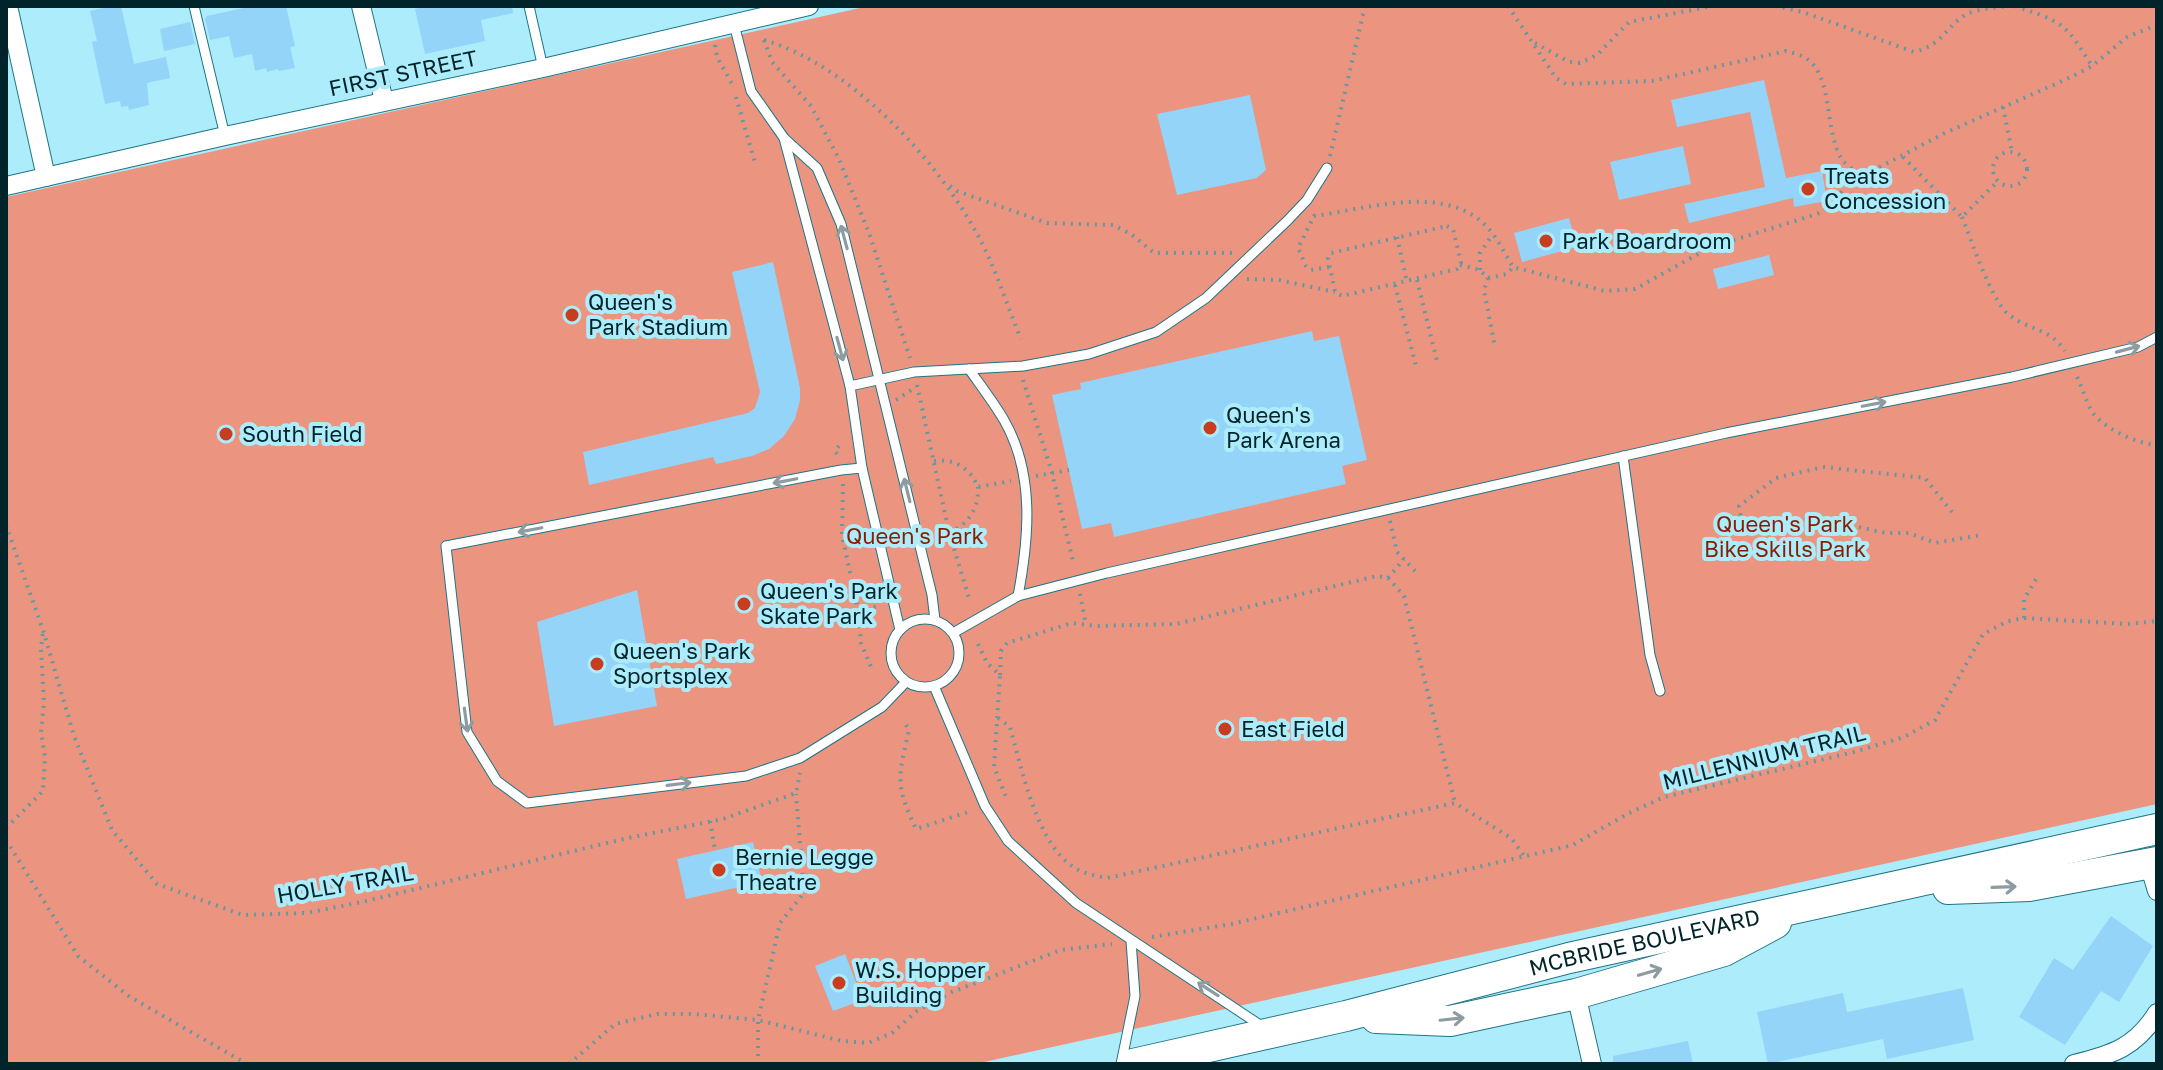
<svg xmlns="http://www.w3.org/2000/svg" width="2163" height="1070" viewBox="0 0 2163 1070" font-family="'Golos Text',sans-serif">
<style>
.green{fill:#eb9480}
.building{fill:#93d4f8}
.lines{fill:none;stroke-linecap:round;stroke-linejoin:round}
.lane-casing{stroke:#1d7585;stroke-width:11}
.street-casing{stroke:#1d7585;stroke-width:20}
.primary-casing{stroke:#1d7585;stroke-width:32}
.path{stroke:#6598a3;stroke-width:4;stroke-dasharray:2 6;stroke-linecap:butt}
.lane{stroke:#fff;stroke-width:9}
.street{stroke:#fff;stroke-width:18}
.primary{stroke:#fff;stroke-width:30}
.oneway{stroke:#8d9ca0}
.poi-dot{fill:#c83d20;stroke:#adecfa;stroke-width:3}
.labels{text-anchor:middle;stroke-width:8;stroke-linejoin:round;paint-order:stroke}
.street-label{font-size:22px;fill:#01242b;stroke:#adecfa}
.poi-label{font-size:22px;fill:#01242b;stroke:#adecfa;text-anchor:start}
.park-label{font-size:22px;fill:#8a1c02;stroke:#adecfa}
</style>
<rect width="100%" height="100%" fill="#adecfa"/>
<polygon class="green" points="869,6 2157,6 2157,804 975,1064 6,1064 6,197"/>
<g class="building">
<polygon points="112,6 121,6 134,64 166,57 170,78 147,83 149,105 129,110 128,106 121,107 120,101 105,104 92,42 97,41 90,11"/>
<polygon points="253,6 286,6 295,46 290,47 295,68 279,71 278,69 267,72 266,68 255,71 252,54 234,58 229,36 210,40 205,19 207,16"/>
<polygon points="427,6 512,6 513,13 481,20 485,41 425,54 415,9"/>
<polygon points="190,22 195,44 164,51 160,29"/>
<polygon points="1764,80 1786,178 1822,171 1827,201 1794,207 1793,198 1689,223 1684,204 1765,187 1750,112 1677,127 1671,100"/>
<polygon points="1250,95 1266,170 1257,178 1177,195 1157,114"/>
<polygon points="1683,146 1691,184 1619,200 1610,162"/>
<polygon points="1569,218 1577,247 1522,262 1514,233"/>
<polygon points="1769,255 1774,275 1718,289 1713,269"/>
<polygon points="773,262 800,388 800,400 795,419 784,436 769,449 752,456 716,464 713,457 589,485 583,452 748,413 755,408 760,392 732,272"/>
<polygon points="1312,331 1314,341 1339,336 1367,460 1342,466 1346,484 1114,537 1111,523 1082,529 1052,395 1081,389 1080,383"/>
<polygon points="637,590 657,706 554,726 537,622"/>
<polygon points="753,842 762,882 686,899 677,859"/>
<polygon points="2111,916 2153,946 2119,1002 2101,991 2065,1045 2019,1017 2054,958 2073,970"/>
<polygon points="845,954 863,1000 833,1011 815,966"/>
<polygon points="1963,988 1974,1040 1887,1059 1883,1039 1768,1064 1757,1012 1843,993 1847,1012"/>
<polygon points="1688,1041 1693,1064 1613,1064 1613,1056"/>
</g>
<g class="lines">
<g class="lane-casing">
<g id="lane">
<polyline points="194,6 225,136"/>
<polyline points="529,6 543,68"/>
<polyline points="734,24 751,91 784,138 817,168 841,224 932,595 935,620"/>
<polyline points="784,138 850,386 862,468 900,630"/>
<path d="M969 369C981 386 994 403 1004 420 1035 474 1029 538 1018 596"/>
<polyline points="850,386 914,372 1023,366 1089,354 1156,332 1206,298 1287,221 1307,200 1327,168"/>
<polyline points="1623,456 1650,655 1660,691"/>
<polyline points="862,468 841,470 446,546 467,732 497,781 527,803 746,776 800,758 882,707 906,682"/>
<circle cx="925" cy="653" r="34"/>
<polyline points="953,633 1018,596 1107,573 1726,433 2012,377 2138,347 2157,337"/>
<polyline points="934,686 985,806 1008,841 1076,903 1263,1027"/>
<polyline points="1121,1064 1135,996 1131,941"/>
</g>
</g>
<g class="street-casing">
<g id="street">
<polyline points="8,6 46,177"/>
<polyline points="361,6 384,101"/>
<polyline points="6,186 225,136 543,68 809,6"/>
<polyline points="2149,864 2157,891"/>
<polyline points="1576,994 1592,1064"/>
<path d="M2074 1064C2112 1055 2136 1047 2157 1013"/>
</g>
</g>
<g class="primary-casing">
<g id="primary">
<polyline points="1948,889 2029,886 2157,862"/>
<polyline points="1376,1018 1450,1021 1576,994 1724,951 1776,923"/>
<path id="s1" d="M1133 1064 1346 1016 1569 958 2157 829"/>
</g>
</g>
<g class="path">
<path d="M1508 6 1556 78 1566 84 1652 81 1786 51C1792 53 1799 54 1804 57 1835 74 1823 133 1843 161 1847 165 1853 169 1857 173"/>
<path d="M1775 6 1803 12 1914 52C1945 44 1945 26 1967 14 1977 9 1994 8 2006 6"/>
<path d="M2015 6C2064 23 2064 22 2092 66"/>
<path d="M764 40C849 65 934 156 976 232 995 265 1006 304 1021 339"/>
<polyline points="764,40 772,62 811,106 839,159 869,233 910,358"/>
<polyline points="1535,43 1569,62 1580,63 1597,55 1629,22 1713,6"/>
<polyline points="715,45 717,57 732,84"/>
<polyline points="736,97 756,166"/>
<polyline points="2003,107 2012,152"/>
<circle cx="2010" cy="169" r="17"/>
<polyline points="1330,156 1365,6"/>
<polyline points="1903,157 1962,217 1998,181"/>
<polyline points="950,186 957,191 1047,223 1113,225 1131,234 1154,253 1233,253"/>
<path d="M1962 217C1971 239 1991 300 2008 314 2029 331 2049 327 2065 351"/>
<polygon points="1447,226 1453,229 1461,263 1457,269 1342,296 1335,292 1328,258 1331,253"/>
<polyline points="1397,237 1407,282"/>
<polyline points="1460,265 1480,270 1488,278 1507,274 1513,267"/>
<path d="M1329 267 1311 270 1306 266 1298 248 1314 216C1367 209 1444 183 1486 226 1497 237 1505 254 1513 267L1605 291 1635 289 1709 248 1823 212 1858 174 1874 170 1945 133 2071 77 2092 66 2127 37 2157 25"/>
<polyline points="1480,270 1480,253 1493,234"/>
<polyline points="1488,278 1484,290 1495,347"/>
<polyline points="1247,279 1279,280 1335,292"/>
<polyline points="1417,280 1437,361"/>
<polyline points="1395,285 1416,366"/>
<path d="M2077 377C2082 387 2085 398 2090 408 2099 427 2137 444 2157 445"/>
<polyline points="1023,380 1052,473 1073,561"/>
<polyline points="917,385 949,532 969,598"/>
<polyline points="896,400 916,387"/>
<polyline points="837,454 835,451 842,442"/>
<path d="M934 461C954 458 970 468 978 487L1011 481"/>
<polyline points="1036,476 1069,470"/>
<polyline points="843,484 842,535 858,610 861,643 871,667"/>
<polyline points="1952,512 1925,478 1823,467 1776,478 1739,506 1743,530 1780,528 1811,517 1886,533 1909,533 1935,543 1981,535"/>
<polyline points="1390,521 1397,552 1418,574"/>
<polyline points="6,525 43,630 74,736 112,830 157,884 243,915 306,913 362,902 628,838 723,819 796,793 800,773"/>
<path d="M949 532C969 525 979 507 978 487"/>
<polyline points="1388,578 1404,559"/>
<polyline points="1080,594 1086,625"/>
<polyline points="858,610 880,606"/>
<polyline points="2024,618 2024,599 2038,576"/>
<polyline points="978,644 987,663 1000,675 994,767 1006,797 1003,798"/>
<polyline points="1000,675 1001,651 1007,643 1072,623 1095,626 1176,624 1377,576 1388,578 1404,596 1455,803"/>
<path d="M998 718 1010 727C1021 766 1035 835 1067 862 1079 873 1092 875 1107 878L1455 803 1511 838 1525 857"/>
<path d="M906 725 909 730C898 777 895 785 916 829L971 811"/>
<polyline points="710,821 715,850"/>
<polyline points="6,828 43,791 45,757 41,732 44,703 41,648 43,632"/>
<polyline points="6,840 78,956 130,997 247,1064"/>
<polyline points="1152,937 1231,924 1573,845 1627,814 1664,797 1854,752 1904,737 1935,720 1983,634 2008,621 2024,618 2128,624 2157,621"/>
<polyline points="569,1064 615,1024 657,1014 695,1014 758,1020 842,1041 868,1043 892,1033 917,1011 952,992 1061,950 1112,944"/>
<polyline points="758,1064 758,1020 780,923 804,893 796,794"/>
</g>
<use href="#lane" class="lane"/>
<use href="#street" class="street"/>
<use href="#primary" class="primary"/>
</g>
<defs><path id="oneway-shaft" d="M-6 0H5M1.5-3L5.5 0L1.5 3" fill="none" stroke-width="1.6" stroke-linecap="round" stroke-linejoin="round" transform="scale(2)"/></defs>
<g class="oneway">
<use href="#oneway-shaft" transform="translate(844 237) rotate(-105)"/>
<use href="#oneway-shaft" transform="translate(840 349) rotate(75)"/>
<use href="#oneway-shaft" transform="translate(2128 349) rotate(-15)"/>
<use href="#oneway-shaft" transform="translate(1874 404) rotate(-11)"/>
<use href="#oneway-shaft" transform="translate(785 481) rotate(169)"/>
<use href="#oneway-shaft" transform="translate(907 490) rotate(-104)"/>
<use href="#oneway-shaft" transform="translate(530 530) rotate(169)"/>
<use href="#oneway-shaft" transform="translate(466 720) rotate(82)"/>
<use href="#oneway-shaft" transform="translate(679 784) rotate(-7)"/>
<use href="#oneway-shaft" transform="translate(2004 887) rotate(-2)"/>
<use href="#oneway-shaft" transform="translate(1650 972) rotate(-16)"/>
<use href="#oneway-shaft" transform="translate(1208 989) rotate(-147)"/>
<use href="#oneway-shaft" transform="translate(1452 1019) rotate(-6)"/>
</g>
<g class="poi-dot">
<circle cx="1808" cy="189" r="8"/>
<circle cx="1546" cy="241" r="8"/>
<circle cx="572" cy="315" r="8"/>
<circle cx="1210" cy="428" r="8"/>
<circle cx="226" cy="434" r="8"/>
<circle cx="744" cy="604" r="8"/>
<circle cx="597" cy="664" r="8"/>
<circle cx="1225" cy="729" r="8"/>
<circle cx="719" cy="870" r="8"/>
<circle cx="839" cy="983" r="8"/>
</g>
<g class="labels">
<g class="street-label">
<text transform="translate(403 73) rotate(-12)" y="8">FIRST STREET</text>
<text transform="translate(1764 757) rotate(-14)" y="8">MILLENNIUM TRAIL</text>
<text transform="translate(345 884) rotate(-10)" y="8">HOLLY TRAIL</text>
<text dy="8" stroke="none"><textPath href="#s1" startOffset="526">MCBRIDE BOULEVARD</textPath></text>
</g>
<g class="poi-label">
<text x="1824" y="184">Treats<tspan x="1824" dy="25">Concession</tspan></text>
<text x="1562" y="249">Park Boardroom</text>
<text x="588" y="310">Queen's<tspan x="588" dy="25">Park Stadium</tspan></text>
<text x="1226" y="423">Queen's<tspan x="1226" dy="25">Park Arena</tspan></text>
<text x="242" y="442">South Field</text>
<text x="760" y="599">Queen's Park<tspan x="760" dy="25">Skate Park</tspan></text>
<text x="613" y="659">Queen's Park<tspan x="613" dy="25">Sportsplex</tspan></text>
<text x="1241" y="737">East Field</text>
<text x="735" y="865">Bernie Legge<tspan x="735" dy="25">Theatre</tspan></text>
<text x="855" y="978">W.S. Hopper<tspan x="855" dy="25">Building</tspan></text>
</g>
<g class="park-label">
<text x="1785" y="532">Queen's Park<tspan x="1785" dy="25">Bike Skills Park</tspan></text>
<text x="915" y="544">Queen's Park</text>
</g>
</g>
<rect width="2163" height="1070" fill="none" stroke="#01242b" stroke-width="16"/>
</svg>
